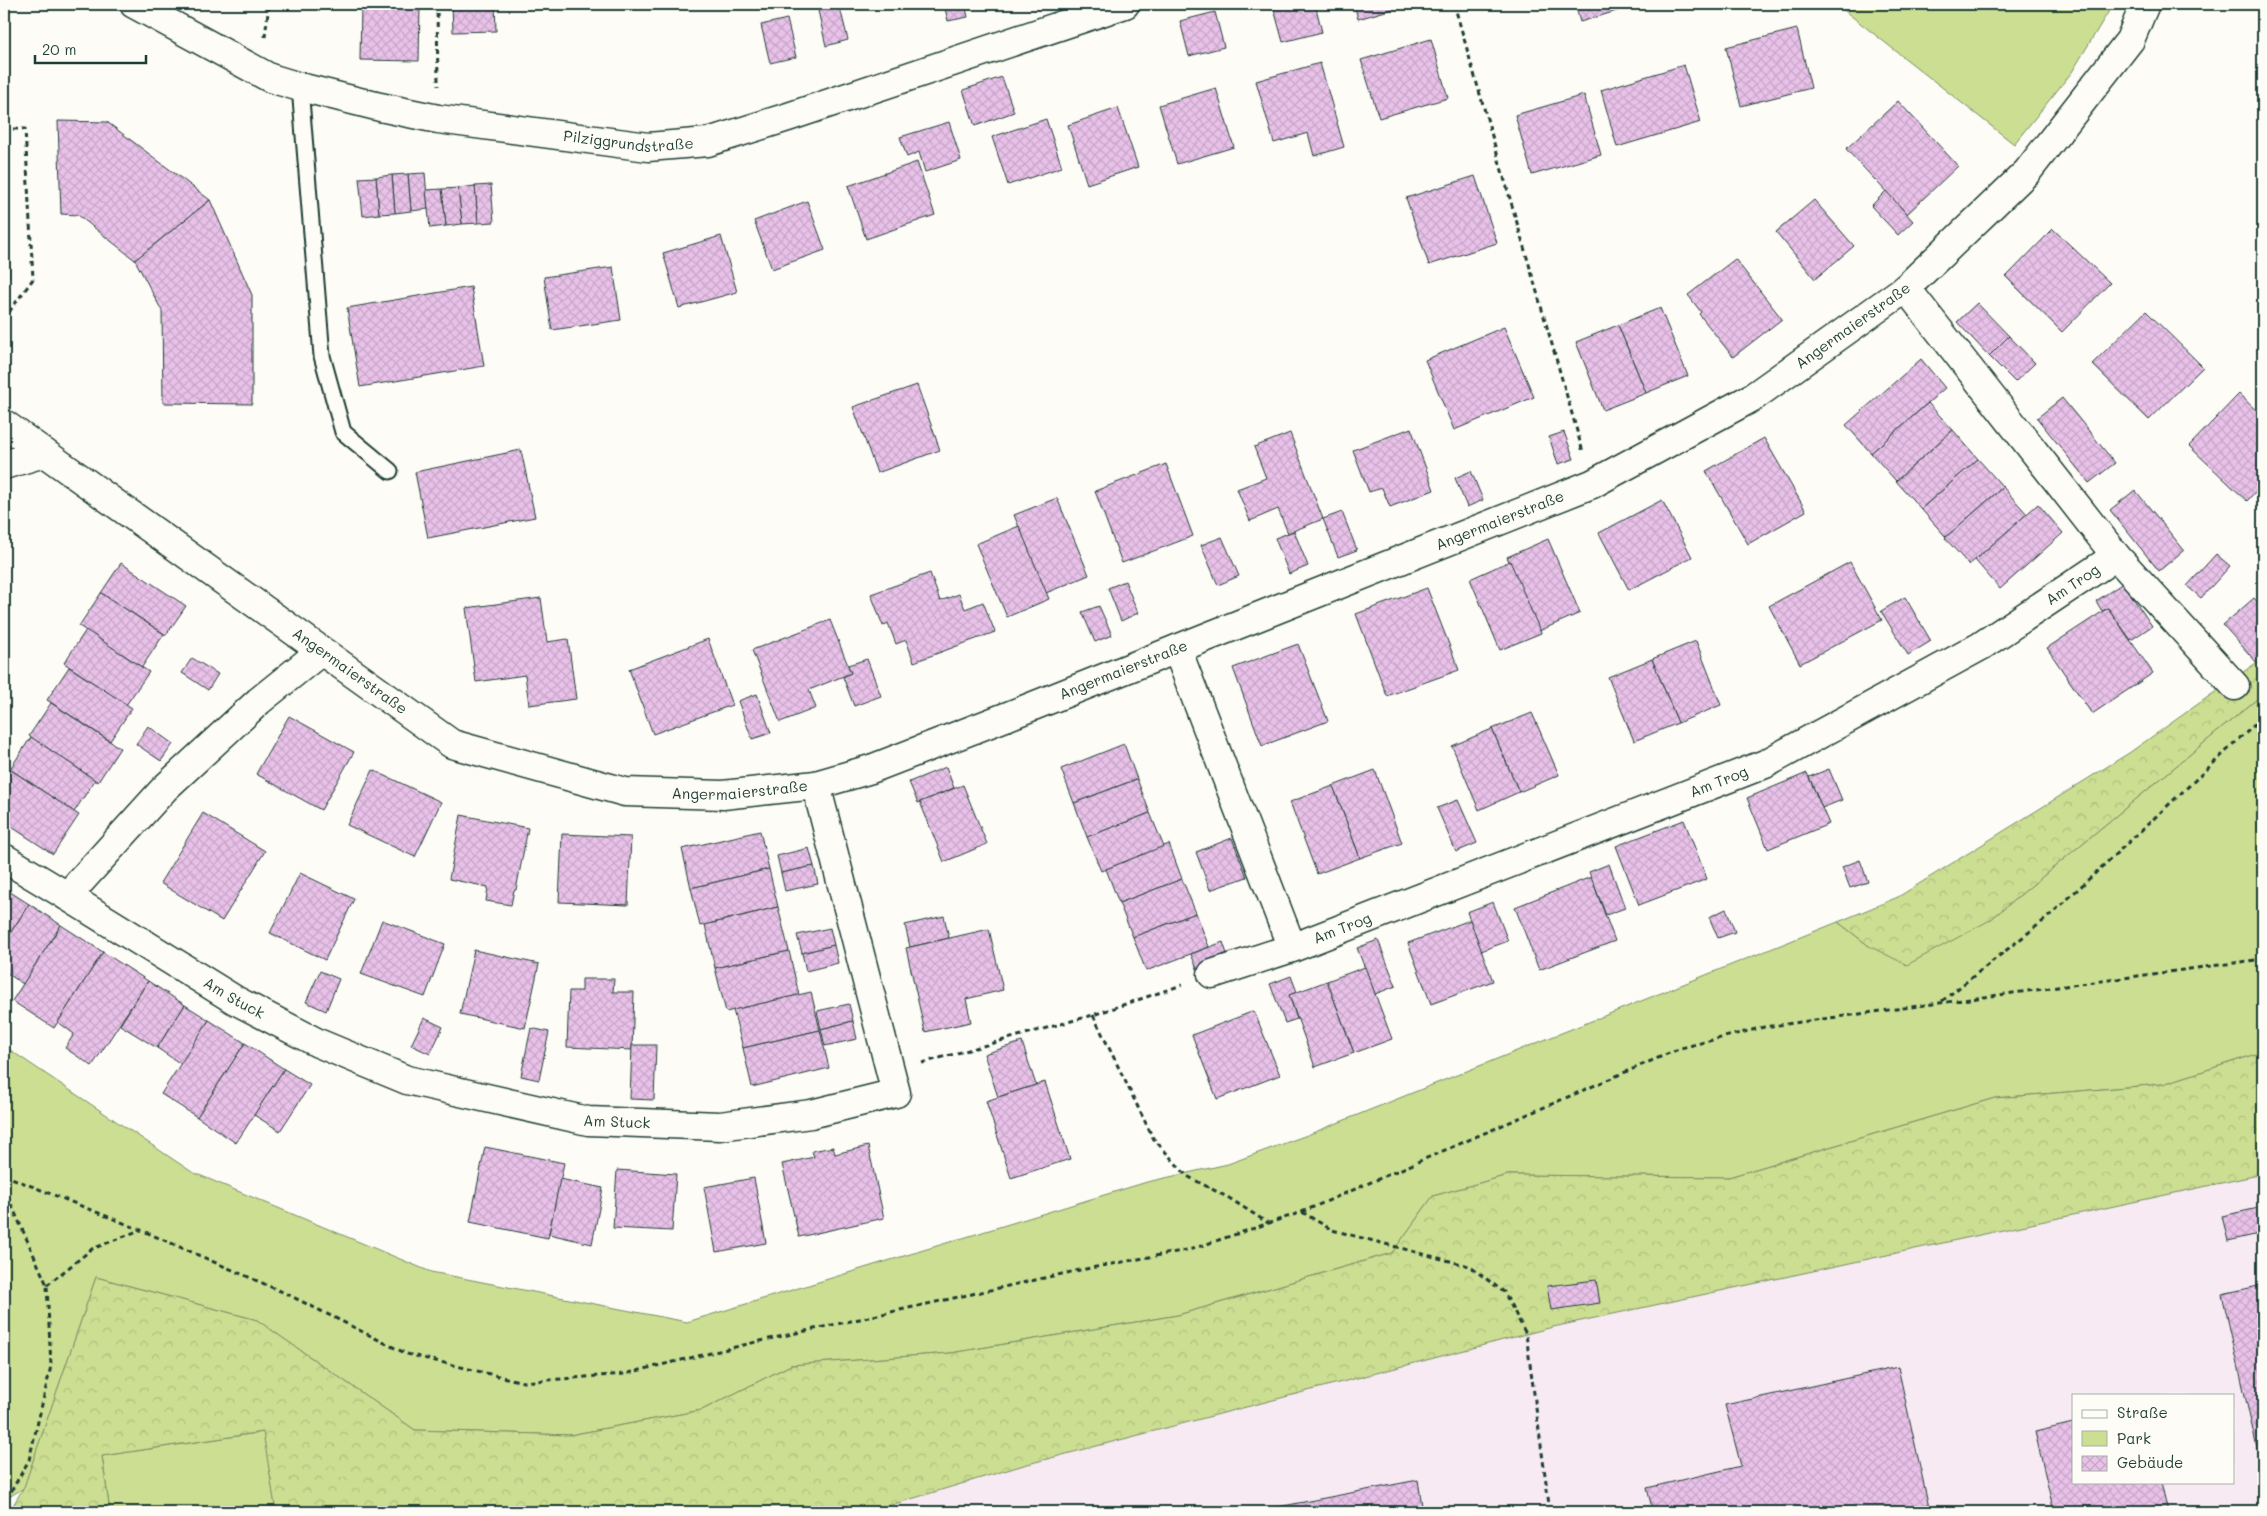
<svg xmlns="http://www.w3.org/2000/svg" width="2267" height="1516" viewBox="0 0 2267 1516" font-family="Mali,sans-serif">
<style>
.built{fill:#f7eaf3;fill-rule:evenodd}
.green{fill:#ccde92;stroke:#768e63}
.forest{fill:url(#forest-crowns);stroke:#768e63}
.building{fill:url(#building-cross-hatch);stroke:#1f3d34}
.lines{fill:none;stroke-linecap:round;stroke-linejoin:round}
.service-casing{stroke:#1f3d34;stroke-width:19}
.minor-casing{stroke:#1f3d34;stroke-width:31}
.path{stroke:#1f3d34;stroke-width:3;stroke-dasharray:5 4;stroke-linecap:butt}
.service{stroke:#fdfcf7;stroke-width:15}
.minor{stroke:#fdfcf7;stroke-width:28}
.labels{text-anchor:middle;stroke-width:4;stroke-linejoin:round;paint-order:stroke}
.street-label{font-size:15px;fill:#1f3d34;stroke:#fdfcf7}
</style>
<defs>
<pattern id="forest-crowns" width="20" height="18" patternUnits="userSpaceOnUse" patternTransform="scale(1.25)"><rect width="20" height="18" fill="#ccde92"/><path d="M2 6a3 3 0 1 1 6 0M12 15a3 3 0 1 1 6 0" fill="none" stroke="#afbf7e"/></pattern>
<pattern id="building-cross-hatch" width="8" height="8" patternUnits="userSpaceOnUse" patternTransform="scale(1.25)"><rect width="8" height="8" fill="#e9c1e9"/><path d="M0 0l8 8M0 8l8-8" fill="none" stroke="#c7a7c8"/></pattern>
</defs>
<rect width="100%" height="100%" fill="#fdfcf7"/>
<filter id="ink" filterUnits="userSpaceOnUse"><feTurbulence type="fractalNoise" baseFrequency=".02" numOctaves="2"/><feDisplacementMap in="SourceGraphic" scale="10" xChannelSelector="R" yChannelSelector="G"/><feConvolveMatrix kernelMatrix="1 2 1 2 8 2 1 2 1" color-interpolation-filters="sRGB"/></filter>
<g filter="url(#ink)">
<path class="built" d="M2263 1174V1512H868L1024 1465 1553 1327ZM2073 1395H2233V1482H2073Z"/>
<g class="green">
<polygon points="1836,4 2113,4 2072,72 2014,144"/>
<polygon points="2263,694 2263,1052 2163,1084 1995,1098 1729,1177 1508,1175 1433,1196 1392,1253 1178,1315 951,1353 791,1365 702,1410 570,1435 415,1430 257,1320 96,1277 24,1488 4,1500 4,1046 192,1172 431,1272 687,1322 1147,1182 1228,1164 1310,1134 1838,922 1869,946 1990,920"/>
<polygon points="264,1432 276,1512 110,1512 102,1456"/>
</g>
<g class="forest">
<polygon points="2263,658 2263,694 1990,920 1907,965 1869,946 1838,922 1898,897 2129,753"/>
<polygon points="2263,1052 2263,1174 1553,1327 1024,1465 868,1512 276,1512 263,1432 102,1456 110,1512 9,1512 24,1487 96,1277 257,1320 415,1430 570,1435 702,1410 791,1365 951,1353 1178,1315 1392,1253 1433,1196 1508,1175 1729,1177 1995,1098 2163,1084"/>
</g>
<g class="building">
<polygon points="361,4 420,4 419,61 360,60"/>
<polygon points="452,4 495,4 496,31 453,32"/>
<polygon points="827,4 839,4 848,40 826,46 817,6"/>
<polygon points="944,4 965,4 968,17 948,21"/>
<polygon points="986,4 1006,4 1006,5 987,9"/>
<polygon points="1296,4 1315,4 1322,32 1283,42 1274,9"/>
<polygon points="1354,4 1410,4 1358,19"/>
<polygon points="1575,4 1629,4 1630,7 1580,22"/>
<polygon points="1215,12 1224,47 1189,56 1180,21"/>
<polygon points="787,19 796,57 770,63 761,25"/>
<polygon points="1797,29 1811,88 1741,106 1726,47"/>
<polygon points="1431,39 1448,98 1379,118 1361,60"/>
<polygon points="1320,63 1344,147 1314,156 1308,133 1274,143 1256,81"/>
<polygon points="1684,65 1701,122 1617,147 1601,90"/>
<polygon points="1002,77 1014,112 975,126 963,90"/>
<polygon points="1216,88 1234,147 1177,164 1159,105"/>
<polygon points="1584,95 1601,155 1532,175 1515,115"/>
<polygon points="1898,101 1958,166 1907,214 1846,149"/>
<polygon points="1118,108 1138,167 1087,184 1068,125"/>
<polygon points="1046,119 1062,167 1008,185 992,137"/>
<polygon points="58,121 107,122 210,200 135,260 78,215 61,214"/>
<polygon points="949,122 961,160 925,172 919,152 907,157 900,137"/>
<polygon points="917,162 935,215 866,239 848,186"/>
<polygon points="425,173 428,209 411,211 408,174"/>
<polygon points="408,174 411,211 395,213 392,175"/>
<polygon points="392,175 395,213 379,214 376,177"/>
<polygon points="1475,176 1497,243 1429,265 1406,198"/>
<polygon points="376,177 379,214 363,216 359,178"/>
<polygon points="4,184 8,184 9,277 4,277"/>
<polygon points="491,185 494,222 478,223 475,186"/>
<polygon points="475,186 478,223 462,224 458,188"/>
<polygon points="458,188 462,224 446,226 442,189"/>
<polygon points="442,189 446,226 430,228 426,190"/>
<polygon points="1886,191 1913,221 1898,235 1871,206"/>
<polygon points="210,200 252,295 252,404 163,403 162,311 135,260"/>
<polygon points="1814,200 1854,246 1815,279 1776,232"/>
<polygon points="807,201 825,250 772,269 754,221"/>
<polygon points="2053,229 2110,283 2062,332 2006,277"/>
<polygon points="721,236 737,292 679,308 663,253"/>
<polygon points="1735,259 1782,319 1733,357 1699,314 1701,312 1688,295"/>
<polygon points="613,267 621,320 552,330 544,277"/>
<polygon points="471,287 484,366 360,387 347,308"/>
<polygon points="1977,303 2009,336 1989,356 1957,322"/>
<polygon points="1660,308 1688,376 1646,393 1618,325"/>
<polygon points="2146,311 2203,367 2149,420 2092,364"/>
<polygon points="1618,325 1646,393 1603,410 1576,342"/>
<polygon points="1504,327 1534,397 1454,430 1425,360"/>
<polygon points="2009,336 2035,363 2015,382 1989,356"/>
<polygon points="1921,359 1945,388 1871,453 1846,425"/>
<polygon points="917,385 940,450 877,473 853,407"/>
<polygon points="2239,394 2263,417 2263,483 2247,501 2189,446"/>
<polygon points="2062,398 2115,463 2089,483 2037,418"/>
<polygon points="1928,403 1953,430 1896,481 1871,453"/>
<polygon points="1411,428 1434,490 1390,507 1382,488 1369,492 1353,450"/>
<polygon points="1953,430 1978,459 1921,509 1896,481"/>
<polygon points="1564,432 1574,459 1558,464 1549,437"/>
<polygon points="1290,433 1323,519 1288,533 1278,509 1250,521 1237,489 1266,478 1254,447"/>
<polygon points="1764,438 1806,511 1748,544 1706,471"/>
<polygon points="521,450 535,517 428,538 415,472"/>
<polygon points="1978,459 2003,487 1946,537 1921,509"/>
<polygon points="1166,464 1193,536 1122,563 1095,491"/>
<polygon points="1471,471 1483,500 1467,507 1455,478"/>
<polygon points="2003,487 2027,514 1969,565 1945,538"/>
<polygon points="2135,490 2184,550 2159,571 2110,510"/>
<polygon points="1057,498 1089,575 1046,593 1014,515"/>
<polygon points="1662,500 1692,557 1629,590 1599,533"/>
<polygon points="2038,504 2063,533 2000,589 1975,560"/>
<polygon points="1342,512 1357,550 1338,557 1323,519"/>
<polygon points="1019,526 1049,599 1007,617 976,544"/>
<polygon points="1294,531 1308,566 1289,574 1275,538"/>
<polygon points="1222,537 1239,576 1218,585 1201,545"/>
<polygon points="1548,539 1580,613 1539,631 1507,557"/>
<polygon points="2216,554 2230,566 2201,598 2187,586"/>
<polygon points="1510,561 1541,633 1500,650 1470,579"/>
<polygon points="1850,562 1882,620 1800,664 1769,606"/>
<polygon points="121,563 186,606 166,635 101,593"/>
<polygon points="930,573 940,601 959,594 965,609 983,602 995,632 914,662 906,640 896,644 888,623 883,626 871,594"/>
<polygon points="1125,581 1138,613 1121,621 1108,588"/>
<polygon points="2123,583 2152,626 2131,640 2108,608 2102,611 2096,601"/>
<polygon points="1427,588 1459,670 1387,696 1356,614"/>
<polygon points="101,593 164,634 142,667 79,626"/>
<polygon points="1905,597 1931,641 1908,655 1881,611"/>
<polygon points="541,598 547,642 568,639 576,699 529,705 525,675 476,682 466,608"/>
<polygon points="2254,598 2263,608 2263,659 2258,664 2223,625"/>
<polygon points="1099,606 1112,635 1095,642 1082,612"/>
<polygon points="2108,608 2153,673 2092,714 2047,648"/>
<polygon points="830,620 851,673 809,690 816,708 780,722 752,650"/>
<polygon points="86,630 149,672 126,705 64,663"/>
<polygon points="708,639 732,705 653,734 629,669"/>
<polygon points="1696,641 1721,705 1678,723 1652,659"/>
<polygon points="1298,644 1328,721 1262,746 1233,668"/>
<polygon points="192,658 218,674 208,690 182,673"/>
<polygon points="867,659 881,696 854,706 843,677 851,673 848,665"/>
<polygon points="1652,659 1678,723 1634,741 1608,677"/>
<polygon points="69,667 132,708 110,741 47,700"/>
<polygon points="757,694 771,733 752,739 738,701"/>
<polygon points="51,703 120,748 98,782 29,736"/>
<polygon points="1532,713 1559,775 1519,792 1492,729"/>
<polygon points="289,716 354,752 321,810 256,774"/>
<polygon points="148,726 173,744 161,761 136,744"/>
<polygon points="1492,729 1519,792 1479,810 1452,746"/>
<polygon points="31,737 95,780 74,812 10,769"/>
<polygon points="1124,744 1137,779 1074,803 1061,769"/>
<polygon points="5,766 79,815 53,854 4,822"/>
<polygon points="946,767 954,788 918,803 909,782"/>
<polygon points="1829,769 1842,800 1822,808 1809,777"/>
<polygon points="373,770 441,802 415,857 347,825"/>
<polygon points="1375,770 1402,843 1360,858 1333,786"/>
<polygon points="1807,773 1829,824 1768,849 1747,798"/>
<polygon points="1137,779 1150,813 1087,837 1074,803"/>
<polygon points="963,785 987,844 944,862 920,802"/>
<polygon points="1333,786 1360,858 1317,874 1290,802"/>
<polygon points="1458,800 1477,843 1456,852 1437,808"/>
<polygon points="203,813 265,851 222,921 160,883"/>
<polygon points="1150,813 1164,847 1101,871 1087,837"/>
<polygon points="461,815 528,828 516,890 514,890 511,905 486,901 488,887 449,879"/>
<polygon points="1684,820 1707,879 1639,905 1616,846"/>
<polygon points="760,831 769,869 691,888 682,849"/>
<polygon points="562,834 631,837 628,905 559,902"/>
<polygon points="1232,838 1247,877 1210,890 1196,852"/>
<polygon points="1169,844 1182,879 1119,903 1106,869"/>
<polygon points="809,848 814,866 781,873 777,856"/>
<polygon points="1860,860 1868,882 1850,888 1842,867"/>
<polygon points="1609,864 1625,908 1606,915 1589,872"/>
<polygon points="814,866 818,884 785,891 781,873"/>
<polygon points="769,869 778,907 700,926 691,888"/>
<polygon points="300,873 354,899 325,960 270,933"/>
<polygon points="1591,877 1615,941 1539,970 1515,907"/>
<polygon points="1182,879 1196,913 1133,937 1119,903"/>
<polygon points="4,888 29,904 4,943"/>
<polygon points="1493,902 1508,941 1481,951 1467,912"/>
<polygon points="29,904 61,925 23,984 4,971 4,943"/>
<polygon points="778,907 789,951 715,968 705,925"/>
<polygon points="1726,909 1735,932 1718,938 1709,917"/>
<polygon points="1196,913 1209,947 1146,971 1133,937"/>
<polygon points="944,916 949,938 910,947 905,925"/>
<polygon points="382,920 445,944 425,997 361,974"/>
<polygon points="1470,920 1493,981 1431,1004 1408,943"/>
<polygon points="61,925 103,952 54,1028 12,1001"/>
<polygon points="830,928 834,945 802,953 797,935"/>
<polygon points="989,929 1003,990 966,999 971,1022 925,1032 906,948"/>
<polygon points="1378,940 1396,986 1375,994 1357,948"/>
<polygon points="1223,942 1229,960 1198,971 1191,954"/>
<polygon points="834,945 838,963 806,971 802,953"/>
<polygon points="474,950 539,964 525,1028 460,1014"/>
<polygon points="789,951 799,995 726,1012 715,968"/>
<polygon points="103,952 148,981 92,1066 65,1048 74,1034 58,1022"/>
<polygon points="1365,967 1392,1039 1354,1053 1327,981"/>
<polygon points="320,971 339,979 326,1011 306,1002"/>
<polygon points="1291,976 1297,992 1289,995 1297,1019 1285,1023 1270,984"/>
<polygon points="582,979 614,979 613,992 634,992 632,1050 567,1047 569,991 582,991"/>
<polygon points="148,981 185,1005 157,1048 120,1025"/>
<polygon points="1327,981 1354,1053 1315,1067 1289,995"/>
<polygon points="811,992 820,1030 743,1048 733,1010"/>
<polygon points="849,1004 853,1021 821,1029 817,1011"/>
<polygon points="185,1005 209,1020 181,1064 157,1048"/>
<polygon points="1254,1011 1280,1075 1217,1099 1192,1035"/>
<polygon points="424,1018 443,1027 430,1054 411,1045"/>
<polygon points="209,1020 245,1043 197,1117 161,1094"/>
<polygon points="853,1021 857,1039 825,1046 821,1029"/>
<polygon points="531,1028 549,1032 539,1080 521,1076"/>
<polygon points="820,1030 829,1068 752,1087 743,1048"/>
<polygon points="1022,1042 1036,1085 998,1097 984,1054"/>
<polygon points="245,1043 284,1069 236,1143 197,1117"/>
<polygon points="632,1045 656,1045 654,1100 630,1099"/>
<polygon points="284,1069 310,1085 280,1131 254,1115"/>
<polygon points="1045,1082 1070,1159 1011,1178 986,1101"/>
<polygon points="868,1146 884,1218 799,1237 782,1164 814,1157 812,1151 833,1147 835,1154"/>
<polygon points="485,1147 564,1163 548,1238 470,1222"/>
<polygon points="617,1170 676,1174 672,1231 613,1228"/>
<polygon points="754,1178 766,1243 716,1252 704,1187"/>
<polygon points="560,1179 603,1188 592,1244 549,1234"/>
<polygon points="2263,1207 2263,1233 2228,1241 2222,1216"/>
<polygon points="1596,1280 1600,1303 1551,1310 1547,1286"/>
<polygon points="2263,1285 2263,1452 2258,1453 2222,1294"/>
<polygon points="1898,1367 1930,1512 1653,1512 1647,1488 1741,1466 1725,1405"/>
<polygon points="2073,1423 2073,1482 2161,1482 2168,1512 2054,1512 2035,1432"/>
<polygon points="1418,1480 1423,1512 1252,1512"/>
</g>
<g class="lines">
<g class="service-casing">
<polyline id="service" points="300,87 322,356 343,432 390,471"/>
</g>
<g class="minor-casing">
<g id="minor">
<path id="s1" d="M134 4 270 78 300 87 380 107 438 119 648 147 708 142 788 117 1125 4"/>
<polyline points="1906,288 2116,556 2235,686"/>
<path id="s2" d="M4 424 452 744 625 792 723 795 816 785 871 769 1008 716 1592 484 1753 397 1906 288 2027 172 2130 40 2145 4"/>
<polyline points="4,465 44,453"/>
<polyline points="1177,649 1292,948"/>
<path id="s3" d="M320 652 259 701 165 788 67 896 235 1000 318 1043 407 1080 588 1121 720 1126 811 1114 896 1093 816 785"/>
<polyline points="4,858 67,896"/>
<path id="s4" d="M1212 974 1292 948 1765 764 1981 646 2116 556"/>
</g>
</g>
<g class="path">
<polyline points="437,4 438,86"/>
<polyline points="1454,4 1583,452"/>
<polyline points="265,37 269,4"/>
<polyline points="4,129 25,129 33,279 4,319"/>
<polyline points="1942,1001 2047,918 2263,717"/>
<polyline points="1093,1015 1153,1138 1187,1176 1229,1198 1268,1223"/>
<polyline points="922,1063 1093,1015 1182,985"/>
<polyline points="4,1175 141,1230 285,1293 407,1354 523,1382 624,1374 756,1342 1080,1270 1192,1249 1302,1212 1681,1048 1764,1027 2263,959"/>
<polyline points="4,1188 47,1285 51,1366 29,1460 4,1504"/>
<polyline points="1302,1212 1332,1230 1469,1266 1504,1292 1526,1334 1550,1512"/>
<polyline points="47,1285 92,1249 140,1230"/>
</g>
<use href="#service" class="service"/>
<use href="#minor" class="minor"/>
</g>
</g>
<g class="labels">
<g class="street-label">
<text dy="5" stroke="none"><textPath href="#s1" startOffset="520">Pilziggrundstraße</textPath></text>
<text dy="5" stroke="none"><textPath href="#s2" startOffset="2060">Angermaierstraße</textPath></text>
<text dy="5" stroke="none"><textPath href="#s2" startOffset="1655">Angermaierstraße</textPath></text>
<text dy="5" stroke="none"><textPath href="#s4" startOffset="948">Am Trog</textPath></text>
<text dy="5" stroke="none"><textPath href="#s2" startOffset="1250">Angermaierstraße</textPath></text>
<text dy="5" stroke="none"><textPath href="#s2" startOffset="425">Angermaierstraße</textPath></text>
<text dy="5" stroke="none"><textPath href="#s4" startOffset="542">Am Trog</textPath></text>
<text dy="5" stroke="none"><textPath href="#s2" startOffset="845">Angermaierstraße</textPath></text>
<text dy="5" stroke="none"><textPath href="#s4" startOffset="138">Am Trog</textPath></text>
<text dy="5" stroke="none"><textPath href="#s3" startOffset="548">Am Stuck</textPath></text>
<text dy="5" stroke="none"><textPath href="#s3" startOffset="954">Am Stuck</textPath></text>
</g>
</g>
<rect width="2267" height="1516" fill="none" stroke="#fdfcf7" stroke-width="20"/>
<rect x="10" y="10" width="2247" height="1496" fill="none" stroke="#1f3d34" stroke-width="2" filter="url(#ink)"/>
<rect x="2072" y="1394" width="162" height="90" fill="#fdfcf7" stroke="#a4b0a9"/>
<rect x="2082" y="1410" width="25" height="8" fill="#fdfcf7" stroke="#a4b0a9"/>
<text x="2117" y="1418" font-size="15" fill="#1f3d34">Straße</text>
<rect x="2082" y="1431" width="25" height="15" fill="#ccde92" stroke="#a4b0a9"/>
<text x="2117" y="1444" font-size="15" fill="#1f3d34">Park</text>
<rect x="2082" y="1456" width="25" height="15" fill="url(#building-cross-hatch)" stroke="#a4b0a9"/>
<text x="2117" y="1468" font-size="15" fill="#1f3d34">Gebäude</text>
<path d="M35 55v8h111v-8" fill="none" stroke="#1f3d34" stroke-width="2.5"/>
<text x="42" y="55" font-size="15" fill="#1f3d34" stroke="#fdfcf7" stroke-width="4" paint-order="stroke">20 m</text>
</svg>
